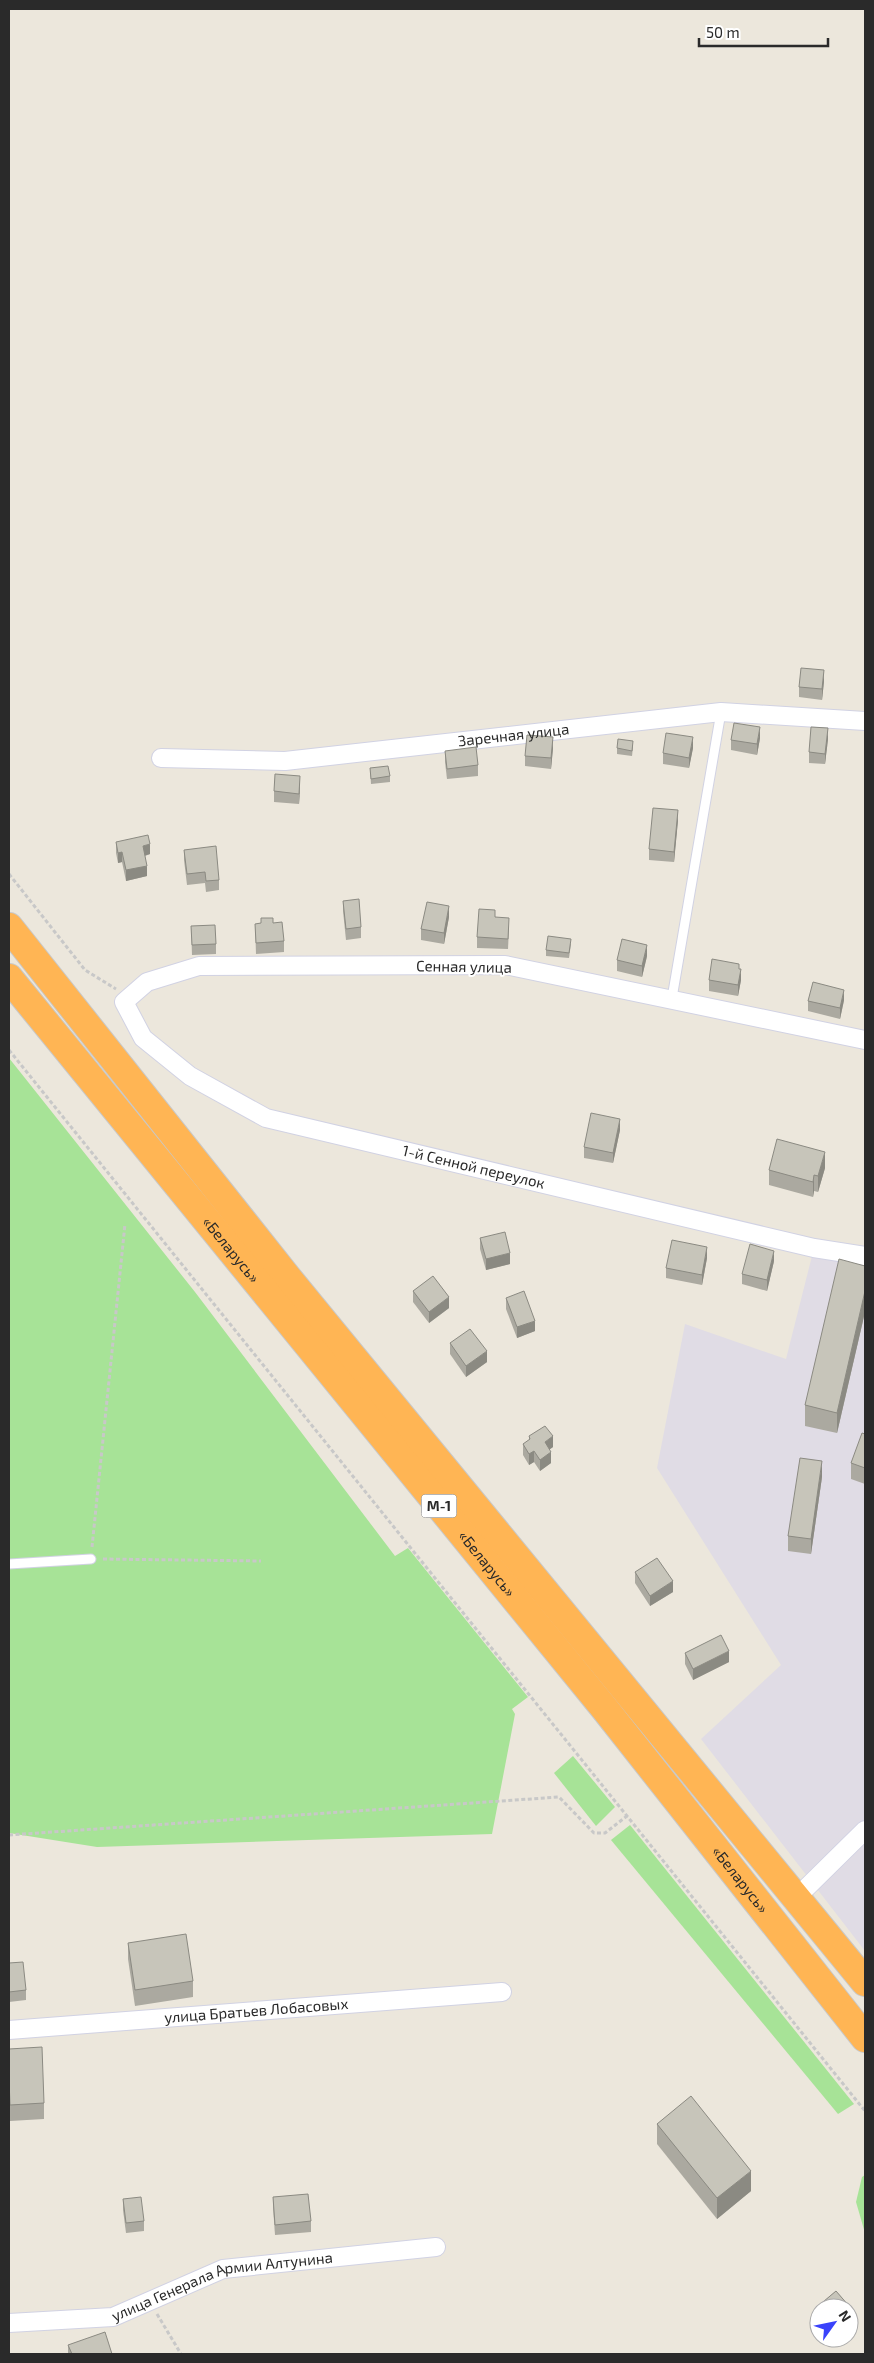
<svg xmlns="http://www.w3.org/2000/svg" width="874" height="2363" viewBox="0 0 874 2363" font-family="'Exo 2',sans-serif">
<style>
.industrial{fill:#e0dce5}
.green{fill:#a7e397}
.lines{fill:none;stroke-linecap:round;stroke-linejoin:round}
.lane-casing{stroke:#d1d2e3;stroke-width:11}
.street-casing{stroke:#d1d2e3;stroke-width:20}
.highway-casing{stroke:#c8c8c8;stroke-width:30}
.path{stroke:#c8c8c8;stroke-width:3;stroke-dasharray:4 2.5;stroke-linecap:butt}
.lane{stroke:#fff;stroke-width:9}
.street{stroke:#fff;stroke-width:18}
.highway{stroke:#ffb554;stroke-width:28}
.wall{fill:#aba9a0}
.shaded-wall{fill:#8b8a82}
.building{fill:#c7c5ba;stroke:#8b8a82}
.labels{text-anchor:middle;stroke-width:4;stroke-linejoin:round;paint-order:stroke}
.shield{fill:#fff;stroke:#6a6a6a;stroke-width:1}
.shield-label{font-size:14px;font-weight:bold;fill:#2a2a2a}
.street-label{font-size:15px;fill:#2a2a2a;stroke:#fff}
</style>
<rect width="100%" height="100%" fill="#ece7dc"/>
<polygon class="industrial" points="814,1248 865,1256 865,1951 701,1739 781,1665 657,1468 685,1324 786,1359"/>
<g class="green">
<polygon points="9,1058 195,1292 395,1556 408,1548 528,1697 512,1709 515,1714 492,1834 97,1847 9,1833"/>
<polygon points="573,1756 615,1807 596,1826 554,1773"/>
<polygon points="630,1825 854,2104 838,2114 611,1840"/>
<polygon points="865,2175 865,2233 856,2202 862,2177"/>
</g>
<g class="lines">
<g class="lane-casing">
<g id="lane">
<polyline points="672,998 721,712"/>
<polyline points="9,1564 91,1559"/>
</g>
</g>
<g class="street-casing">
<g id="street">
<path id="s1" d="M161 758 285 761 721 712 865 721"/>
<path id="s2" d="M865 1040 505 965 199 966 147 982 124 1002 143 1038 190 1076 266 1118 814 1248 865 1256"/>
<polyline points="796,1898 865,1830"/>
<path id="s3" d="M9 2030 502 1992"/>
<path id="s4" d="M9 2323 113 2317 223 2269 436 2247"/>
</g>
</g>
<g class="highway-casing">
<g id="highway">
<polyline points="9,927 287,1277 865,1982"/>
<path id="s5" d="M9 978 605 1709 865 2038"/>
</g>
</g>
<g class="path">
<polyline points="9,874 85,970 116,989"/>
<polyline points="9,1050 865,2111"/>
<polyline points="92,1547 125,1224"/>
<polyline points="103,1559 261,1561"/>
<polyline points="9,1835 559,1797 594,1833 605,1833 627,1816"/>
<polyline points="157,2314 181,2354"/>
</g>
<use href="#lane" class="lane"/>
<use href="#street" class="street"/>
<use href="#highway" class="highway"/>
</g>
<g class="wall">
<polygon points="824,681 822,700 799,697 799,687"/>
<polygon points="760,738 757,755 731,750 731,740"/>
<polygon points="828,739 825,764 809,763 809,752"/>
<polygon points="633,747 632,756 617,754 617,748"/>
<polygon points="553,748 551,769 525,766 525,756"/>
<polygon points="693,748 689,768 663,764 663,753"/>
<polygon points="445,751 478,765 478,776 447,779 445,762"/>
<polygon points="370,768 390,776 390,782 371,784"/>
<polygon points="300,787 299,804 274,802 274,791"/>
<polygon points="678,820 674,862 649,860 649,849"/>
<polygon points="116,842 150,854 145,856 147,876 126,881 122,862 118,863 116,853"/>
<polygon points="184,850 219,880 219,890 206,892 205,883 187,885 184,860"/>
<polygon points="343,901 361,927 361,938 346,940 343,911"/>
<polygon points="449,917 444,944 421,940 421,929"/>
<polygon points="495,917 509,928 508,949 477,948 477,937"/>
<polygon points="261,923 273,923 284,941 284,952 256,954 255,924"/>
<polygon points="191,926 216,944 216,954 192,955"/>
<polygon points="571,944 569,958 546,956 546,950"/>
<polygon points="647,956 642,977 617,971 617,960"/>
<polygon points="739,969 741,980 738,996 709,991 709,980"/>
<polygon points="844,1000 840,1019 808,1011 808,1001"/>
<polygon points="620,1130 613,1163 584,1158 584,1147"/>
<polygon points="825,1168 818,1192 814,1191 813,1197 769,1185 769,1170"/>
<polygon points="480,1238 510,1264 486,1270 480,1249"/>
<polygon points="707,1258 702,1285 666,1278 666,1268"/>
<polygon points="774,1261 767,1291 742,1284 742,1274"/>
<polygon points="865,1266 865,1312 837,1433 805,1426 805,1405"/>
<polygon points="413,1291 449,1308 429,1323 413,1302"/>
<polygon points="506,1298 535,1331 517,1338 506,1309"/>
<polygon points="450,1343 487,1362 466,1377 450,1354"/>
<polygon points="865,1434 865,1484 851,1479 851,1463"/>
<polygon points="529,1436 553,1447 549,1449 551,1463 540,1471 534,1462 529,1465 523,1455 523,1444 529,1440"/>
<polygon points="822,1477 811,1554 788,1551 788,1536"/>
<polygon points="635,1572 673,1592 650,1606 635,1583"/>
<polygon points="685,1653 729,1662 693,1680 685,1664"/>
<polygon points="128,1943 193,1981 193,1997 135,2006 128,1959"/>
<polygon points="9,1963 26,1990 26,2000 9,2002"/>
<polygon points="9,2049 44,2103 44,2119 10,2121 9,2095"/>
<polygon points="657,2124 751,2191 717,2219 657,2144"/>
<polygon points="273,2197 311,2221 311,2232 275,2235 273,2207"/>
<polygon points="123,2199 144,2221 144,2231 126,2233 123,2210"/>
<polygon points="836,2291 856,2314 856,2324 849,2330 849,2308 819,2308 819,2320 817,2318 817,2307"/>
<polygon points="68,2345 112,2354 68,2354"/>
</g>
<g class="shaded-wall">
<polygon points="824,670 824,681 822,700 822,689"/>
<polygon points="760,727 760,738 757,755 757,744"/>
<polygon points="828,728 828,739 825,764 825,754"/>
<polygon points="553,737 553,748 551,769 551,758"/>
<polygon points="693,737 693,748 689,768 689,758"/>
<polygon points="300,776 300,787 299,804 299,794"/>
<polygon points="678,810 678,820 674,862 674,852"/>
<polygon points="150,844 150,854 143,856 143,846"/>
<polygon points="122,852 122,862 118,863 118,853"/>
<polygon points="147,866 147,876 126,881 126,870"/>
<polygon points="449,906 449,917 444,944 444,933"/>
<polygon points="647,945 647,956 642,977 642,966"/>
<polygon points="741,969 741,980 738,996 738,985"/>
<polygon points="844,990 844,1000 840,1019 840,1008"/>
<polygon points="620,1119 620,1130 613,1163 613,1153"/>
<polygon points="825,1152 825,1168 818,1192 818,1176"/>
<polygon points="814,1175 814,1191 813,1197 813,1182"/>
<polygon points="707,1247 707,1258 702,1285 702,1275"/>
<polygon points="774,1251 774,1261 767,1291 767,1280"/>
<polygon points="510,1253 510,1264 486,1270 486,1259"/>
<polygon points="865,1291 865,1312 837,1433 837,1413"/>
<polygon points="449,1297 449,1308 429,1323 429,1312"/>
<polygon points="535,1321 535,1331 517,1338 517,1327"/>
<polygon points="487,1351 487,1362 466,1377 466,1366"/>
<polygon points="553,1436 553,1447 545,1453 545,1442"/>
<polygon points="534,1451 534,1462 529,1465 529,1454"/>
<polygon points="551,1452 551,1463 540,1471 540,1460"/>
<polygon points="822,1461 822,1477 811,1554 811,1539"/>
<polygon points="673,1581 673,1592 650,1606 650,1596"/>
<polygon points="729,1651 729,1662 693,1680 693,1669"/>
<polygon points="751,2171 751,2191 717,2219 717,2198"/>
<polygon points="856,2314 856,2324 849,2330 849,2320"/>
</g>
<g class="building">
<polygon points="801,668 824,670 822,689 799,687"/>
<polygon points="734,723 760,727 757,744 731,740"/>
<polygon points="811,727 828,728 825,754 809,752"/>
<polygon points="666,733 693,737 689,758 663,753"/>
<polygon points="527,735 553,737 551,758 525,756"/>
<polygon points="618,739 633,741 632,751 617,748"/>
<polygon points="476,747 478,765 447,769 445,751"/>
<polygon points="388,766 390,776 371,779 370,768"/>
<polygon points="275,774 300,776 299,794 274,791"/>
<polygon points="653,808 678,810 674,852 649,849"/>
<polygon points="148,835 150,844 143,846 147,866 126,870 122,852 118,853 116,842"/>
<polygon points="216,846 219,880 206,881 205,872 187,874 184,850"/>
<polygon points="359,899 361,927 346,929 343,901"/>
<polygon points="427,902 449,906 444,933 421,929"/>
<polygon points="479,909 495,910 495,917 509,918 508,939 477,937"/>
<polygon points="261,918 273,918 273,923 282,922 284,941 256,943 255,924 261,923"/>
<polygon points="215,925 216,944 192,945 191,926"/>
<polygon points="548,936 571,939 569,953 546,950"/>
<polygon points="622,939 647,945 642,966 617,960"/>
<polygon points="712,959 739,964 739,969 741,969 738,985 709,980"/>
<polygon points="813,982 844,990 840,1008 808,1001"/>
<polygon points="591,1113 620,1119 613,1153 584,1147"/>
<polygon points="777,1139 825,1152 818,1176 814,1175 813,1182 769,1170"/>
<polygon points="505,1232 510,1253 486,1259 480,1238"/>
<polygon points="672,1240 707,1247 702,1275 666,1268"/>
<polygon points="750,1244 774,1251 767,1280 742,1274"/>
<polygon points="839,1259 865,1266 865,1291 837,1413 805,1405"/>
<polygon points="433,1276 449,1297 429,1312 413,1291"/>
<polygon points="524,1291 535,1321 517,1327 506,1298"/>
<polygon points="470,1329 487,1351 466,1366 450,1343"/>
<polygon points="545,1426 553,1436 545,1442 551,1452 540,1460 534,1451 529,1454 523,1444 530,1439 529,1436"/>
<polygon points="862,1433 865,1434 865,1468 851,1463"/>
<polygon points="800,1458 822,1461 811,1539 788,1536"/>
<polygon points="657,1558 673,1581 650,1596 635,1572"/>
<polygon points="721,1635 729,1651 693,1669 685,1653"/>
<polygon points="186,1934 193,1981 135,1990 128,1943"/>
<polygon points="23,1962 26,1990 9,1992 9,1963"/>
<polygon points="42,2047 44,2103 10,2105 9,2079 9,2049"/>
<polygon points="691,2096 751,2171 717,2198 657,2124"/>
<polygon points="308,2194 311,2221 275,2225 273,2197"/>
<polygon points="141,2197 144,2221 126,2223 123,2199"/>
<polygon points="836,2291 856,2314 849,2320 849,2308 819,2308 819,2309 817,2307"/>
<polygon points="105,2332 112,2354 72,2354 68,2345"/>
</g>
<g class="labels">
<rect class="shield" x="421.5" y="1494.5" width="35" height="23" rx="4"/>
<g class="shield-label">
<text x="439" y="1511">М-1</text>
</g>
<g class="street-label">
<text dy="5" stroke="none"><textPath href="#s1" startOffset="354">Заречная улица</textPath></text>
<text transform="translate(464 967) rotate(1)" y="5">Сенная улица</text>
<text dy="5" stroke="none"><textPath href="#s2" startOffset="1160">1-й Сенной переулок</textPath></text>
<text dy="5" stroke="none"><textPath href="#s5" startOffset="351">«Беларусь»</textPath></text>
<text dy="5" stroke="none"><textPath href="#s5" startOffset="756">«Беларусь»</textPath></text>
<text dy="5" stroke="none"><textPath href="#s5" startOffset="1161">«Беларусь»</textPath></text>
<text dy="5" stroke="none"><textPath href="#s3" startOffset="248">улица Братьев Лобасовых</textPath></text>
<text dy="5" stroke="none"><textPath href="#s4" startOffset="219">улица Генерала Армии Алтунина</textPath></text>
</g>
</g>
<rect width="874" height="2363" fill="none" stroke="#2a2a2a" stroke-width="20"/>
<g transform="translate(834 2323) rotate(57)"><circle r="24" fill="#ffffff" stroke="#aaaaaa"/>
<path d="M0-4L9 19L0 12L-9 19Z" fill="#3a43fb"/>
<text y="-8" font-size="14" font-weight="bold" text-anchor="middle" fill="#2a2a2a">N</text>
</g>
<path d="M699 38v8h129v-8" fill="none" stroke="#2a2a2a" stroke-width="2.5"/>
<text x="706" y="38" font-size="15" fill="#2a2a2a" stroke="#ffffff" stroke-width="4" paint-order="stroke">50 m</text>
</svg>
